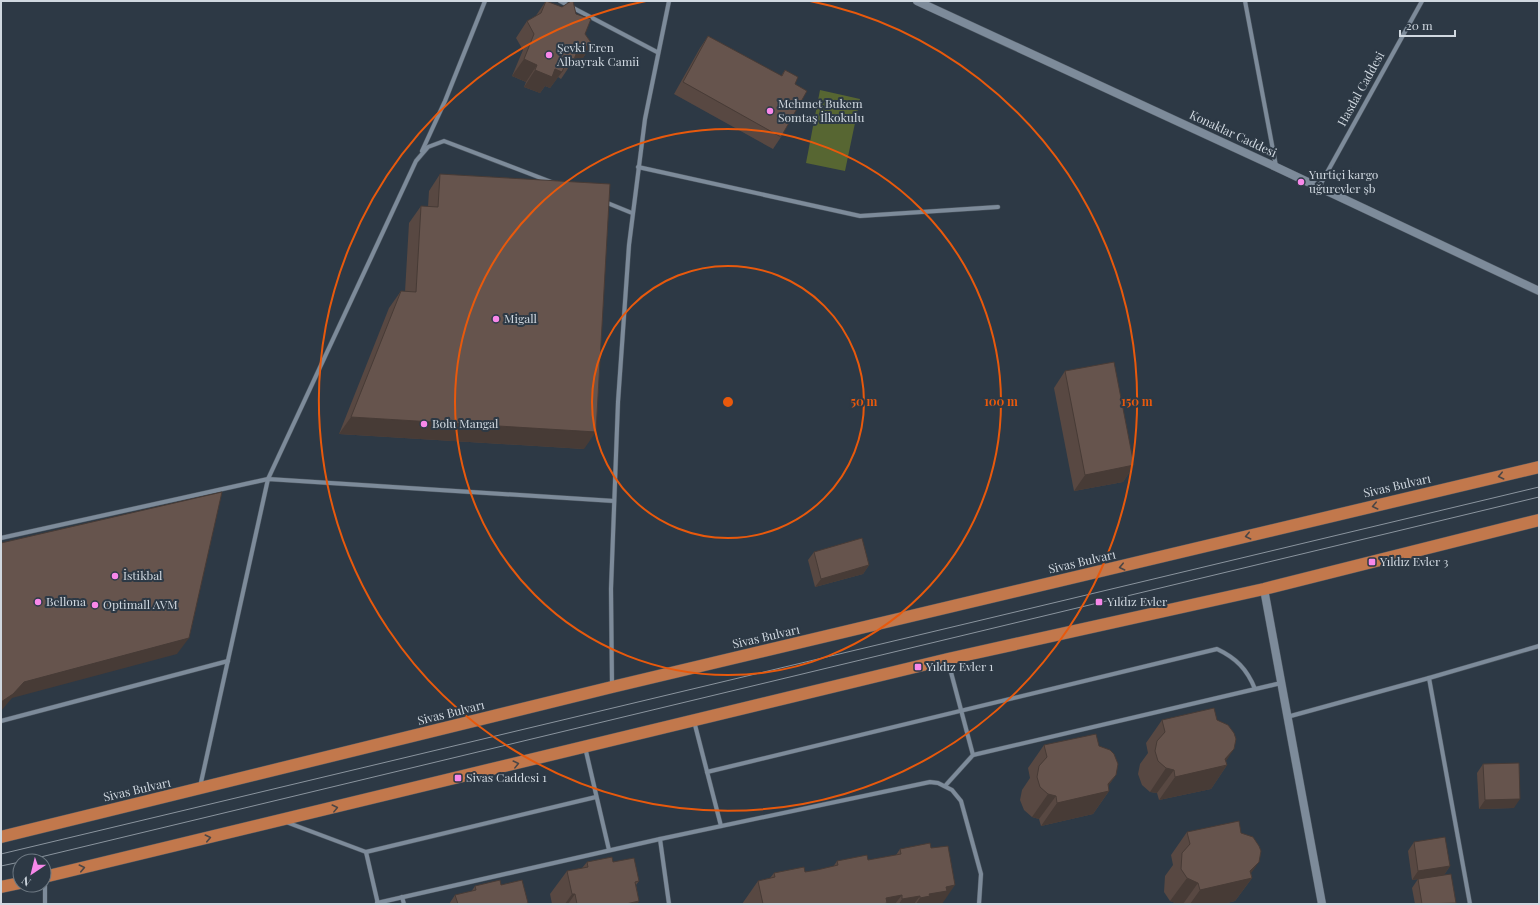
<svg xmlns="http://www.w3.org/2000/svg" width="1540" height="905" viewBox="0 0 1540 905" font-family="'Playfair Display',serif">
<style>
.green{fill:#576632}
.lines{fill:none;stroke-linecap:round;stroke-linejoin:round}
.street-casing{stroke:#4d5761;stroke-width:5}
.secondary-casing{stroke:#4d5761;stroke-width:9}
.highway-casing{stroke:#4d5761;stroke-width:13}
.street{stroke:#7d8b9a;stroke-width:4}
.secondary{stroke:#7d8b9a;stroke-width:8}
.highway{stroke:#c2784c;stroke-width:12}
.tram{stroke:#8a949e;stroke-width:1}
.wall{fill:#584842}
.shaded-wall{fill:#473b36}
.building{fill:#66544d;stroke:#473b36}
.oneway{stroke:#4b4646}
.ring{fill:none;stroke:#e8590c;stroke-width:2}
.poi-dot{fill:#f888ea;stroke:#2d3945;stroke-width:1.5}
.labels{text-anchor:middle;stroke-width:4;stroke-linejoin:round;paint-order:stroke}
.poi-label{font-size:12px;fill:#d0d8e0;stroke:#2d3945;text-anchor:start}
.street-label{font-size:12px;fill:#d0d8e0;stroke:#2d3945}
.centre{fill:#e8590c;stroke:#2d3945;stroke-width:2}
.ring-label{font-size:12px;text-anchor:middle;font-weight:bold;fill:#e8590c;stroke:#2d3945;stroke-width:4;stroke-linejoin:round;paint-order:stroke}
</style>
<rect width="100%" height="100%" fill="#2d3945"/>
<polygon class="green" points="820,90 860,99 845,171 806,163"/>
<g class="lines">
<g class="street-casing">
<g id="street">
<polyline points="560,1 657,52"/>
<polyline points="1245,1 1276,166"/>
<polyline points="422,151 445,101 485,1"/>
<polyline points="638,167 860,216 998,207"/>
<polyline points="1319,187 1422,1"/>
<polyline points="605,202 632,213"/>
<polyline points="1,538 268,479 614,501"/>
<polyline points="948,661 973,755"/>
<polyline points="1429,678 1470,904"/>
<polyline points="612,685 611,589 618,402 629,245 645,119 669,1"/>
<polyline points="1287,717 1429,678 1539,646"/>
<polyline points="1,721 228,661"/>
<polyline points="694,721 721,826"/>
<polyline points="585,747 609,850"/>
<path d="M707 772 1217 649C1236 658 1247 669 1255 689"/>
<polyline points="945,786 973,755 1281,683"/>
<polyline points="200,787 268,479 416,161 428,147 444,141 554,183"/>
<polyline points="286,822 366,852 596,797"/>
<polyline points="660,839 669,904"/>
<polyline points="366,852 378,904"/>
<polyline points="402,897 404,904"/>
<polyline points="377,903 660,839 930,782 938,783 952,790 961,801 981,874 979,904"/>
<polyline points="45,904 45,877"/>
</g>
</g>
<g class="secondary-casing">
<g id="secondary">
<polyline points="917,1 1276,167 1539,291"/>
<polyline points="1264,589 1322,904"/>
</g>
</g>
<g class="highway-casing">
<g id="highway">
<polyline points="1,837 612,687 1539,467"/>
<polyline points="44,877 948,659 1264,589 1539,520"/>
<polyline points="1,887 20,883"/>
</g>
</g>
<use href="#street" class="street"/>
<use href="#secondary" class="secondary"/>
<use href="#highway" class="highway"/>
<g class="tram">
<polyline points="1,854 1539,487"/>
<polyline points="24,861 1539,497"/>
<polyline points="1,866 20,862"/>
</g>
</g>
<g class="wall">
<polygon points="546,1 576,14 585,34 592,44 581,61 571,64 561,79 558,77 550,88 545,86 540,93 524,87 526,82 512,76 523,50 516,38 527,21 535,17"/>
<polygon points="708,36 781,76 785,70 795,84 781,137 773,149 674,94 700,48"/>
<polygon points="440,174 584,449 339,434 389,308 401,291 405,292 409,223 421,206 428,207 429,191"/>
<polygon points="1065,371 1134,465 1123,482 1074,491 1054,388"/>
<polygon points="814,552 869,565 863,574 815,587 808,560"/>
<polygon points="1162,720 1226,761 1227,765 1211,789 1159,800 1157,793 1150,792 1142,785 1138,774 1140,764 1148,753 1146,743"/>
<polygon points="1044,745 1099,746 1116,775 1108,786 1109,791 1093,814 1041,826 1039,819 1032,817 1024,810 1020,800 1022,790 1030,778 1028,768"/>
<polygon points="1483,764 1514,808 1479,809 1477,773"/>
<polygon points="1187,832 1251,873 1252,878 1235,901 1223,904 1178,904 1170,901 1164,892 1165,876 1173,865 1171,855"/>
<polygon points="1414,842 1450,866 1444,875 1412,880 1408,851"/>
<polygon points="900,849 942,904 742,904 758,881 770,878 774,873 805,872 817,870 833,867 837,861 868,860 896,855"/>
<polygon points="587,862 613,862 639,881 636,885 639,901 637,904 552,904 550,894 567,871 582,868"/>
<polygon points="1418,879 1456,903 1455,904 1415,904 1412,888"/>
<polygon points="501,885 527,904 449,904 455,895 471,892 475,886"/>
</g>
<g class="shaded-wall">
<polygon points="592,44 581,61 571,64 578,49"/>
<polygon points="524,59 537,65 526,82 512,76"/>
<polygon points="555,69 562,72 550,88 545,86 540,93 524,87 535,70"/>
<polygon points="351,417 596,432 584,449 339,434"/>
<polygon points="1134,465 1123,482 1074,491 1085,475"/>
<polygon points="869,565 863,574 815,587 821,579"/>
<polygon points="189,638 177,654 12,698 1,711 1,702 24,682"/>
<polygon points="1234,749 1222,767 1227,765 1211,789 1159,800 1175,777 1225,759"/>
<polygon points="1166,768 1174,770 1157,793 1150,792"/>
<polygon points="1116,775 1104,792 1109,791 1093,814 1041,826 1057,803 1108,784"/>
<polygon points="1048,794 1056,796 1039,819 1032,817"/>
<polygon points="1520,799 1514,808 1479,809 1485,800"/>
<polygon points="1259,862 1247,879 1252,878 1235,901 1223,904 1190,904 1200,890 1250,871"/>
<polygon points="1450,866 1444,875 1412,880 1418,871"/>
<polygon points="1187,878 1198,883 1183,904 1178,904 1170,901"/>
<polygon points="955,885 942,904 916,904 920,898 929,894 946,887"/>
<polygon points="572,894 575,894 568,904 565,904"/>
<polygon points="902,895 895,904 881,904 886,898"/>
<polygon points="920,896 914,904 899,904 902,899"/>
<polygon points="639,901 637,904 626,904"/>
</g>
<g class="building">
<polygon points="546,1 562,7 571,1 573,1 576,14 591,19 585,34 592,44 578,49 573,62 567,60 562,72 555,69 552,77 535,70 537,65 524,59 534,34 527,21 541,13"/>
<polygon points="708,36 782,76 785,70 798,77 795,84 807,91 781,137 683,82"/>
<polygon points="440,174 610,184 596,432 351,417 401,291 416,292 421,206 438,207"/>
<polygon points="1114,362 1134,465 1085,475 1065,371"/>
<polygon points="222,492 189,638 24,682 13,694 1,702 1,543"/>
<polygon points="862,538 869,565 821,579 814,552"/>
<polygon points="1214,708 1217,720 1228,725 1234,733 1236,739 1234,749 1225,759 1227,765 1175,777 1174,770 1166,768 1158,761 1155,751 1157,741 1165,732 1162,720"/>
<polygon points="1096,734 1099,746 1110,750 1114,754 1118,764 1116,775 1108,784 1109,791 1057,803 1056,796 1048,794 1040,787 1037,777 1039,766 1047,757 1044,745"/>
<polygon points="1519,763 1520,799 1485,800 1483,764"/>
<polygon points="1239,821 1241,833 1253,837 1259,846 1261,851 1259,862 1250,871 1252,878 1200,890 1198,883 1187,878 1181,869 1182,853 1190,844 1187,832"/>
<polygon points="1445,837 1450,866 1418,871 1414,842"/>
<polygon points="930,843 931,848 948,846 955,885 946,887 947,891 929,894 930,896 920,898 920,896 902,899 902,895 886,898 887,903 882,904 763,904 758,881 775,877 774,873 804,867 805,872 817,870 838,865 837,861 867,855 868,860 901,854 900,849"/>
<polygon points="612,857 613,862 634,858 639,881 635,882 639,901 626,904 577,904 575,894 572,894 567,871 588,867 587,862"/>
<polygon points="1451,874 1456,903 1422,904 1418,879"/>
<polygon points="500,880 501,885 522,880 528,903 524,904 458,904 455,895 476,890 475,886"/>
</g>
<defs><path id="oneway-chevron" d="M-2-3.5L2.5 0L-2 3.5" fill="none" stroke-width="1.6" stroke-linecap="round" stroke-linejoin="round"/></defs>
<g class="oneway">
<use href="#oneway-chevron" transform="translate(1501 476) rotate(167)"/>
<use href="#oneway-chevron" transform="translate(1375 506) rotate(167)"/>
<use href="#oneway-chevron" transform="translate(1248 536) rotate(167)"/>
<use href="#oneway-chevron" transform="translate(1122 567) rotate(167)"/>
<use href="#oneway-chevron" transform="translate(516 764) rotate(-14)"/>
<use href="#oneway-chevron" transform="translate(335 808) rotate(-14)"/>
<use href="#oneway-chevron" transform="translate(208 838) rotate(-13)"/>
<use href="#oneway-chevron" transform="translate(82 868) rotate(-13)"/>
</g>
<g class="ring">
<circle cx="728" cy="402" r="136"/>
<circle cx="728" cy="402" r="273"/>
<path d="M810 1A409 409 0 1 1 646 1"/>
</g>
<g class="poi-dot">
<circle cx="549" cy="55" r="4"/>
<circle cx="770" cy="111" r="4"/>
<circle cx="1301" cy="182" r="4"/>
<circle cx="496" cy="319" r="4"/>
<circle cx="424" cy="424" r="4"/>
<rect x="1368" y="558" width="8" height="8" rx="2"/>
<circle cx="115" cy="576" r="4"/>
<circle cx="38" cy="602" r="4"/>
<rect x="1095" y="598" width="8" height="8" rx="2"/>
<circle cx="95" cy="605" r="4"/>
<rect x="914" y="663" width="8" height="8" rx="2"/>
<rect x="454" y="774" width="8" height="8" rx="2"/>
</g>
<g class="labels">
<g class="poi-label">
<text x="557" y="52">Şevki Eren<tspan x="557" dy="14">Albayrak Camii</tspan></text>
<text x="778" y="108">Mehmet Bukem<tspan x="778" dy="14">Somtaş İlkokulu</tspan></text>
<text x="1309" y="179">Yurtiçi kargo<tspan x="1309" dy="14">uğurevler şb</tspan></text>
<text x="504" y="323">Migall</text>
<text x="432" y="428">Bolu Mangal</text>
<text x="1380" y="566">Yıldız Evler 3</text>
<text x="123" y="580">İstikbal</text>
<text x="46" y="606">Bellona</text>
<text x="1107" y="606">Yıldız Evler</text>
<text x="103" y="609">Optimall AVM</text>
<text x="926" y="671">Yıldız Evler 1</text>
<text x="466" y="782">Sivas Caddesi 1</text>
</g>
<g class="street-label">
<text transform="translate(1361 89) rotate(-61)" y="4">Hasdal Caddesi</text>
<text transform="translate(1233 134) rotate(25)" y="4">Konaklar Caddesi</text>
<text transform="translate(1397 486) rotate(-13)" y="4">Sivas Bulvarı</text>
<text transform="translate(1082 562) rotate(-13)" y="4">Sivas Bulvarı</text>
<text transform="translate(766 637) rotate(-13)" y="4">Sivas Bulvarı</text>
<text transform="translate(451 713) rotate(-14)" y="4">Sivas Bulvarı</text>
<text transform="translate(137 790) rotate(-13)" y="4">Sivas Bulvarı</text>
</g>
</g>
<circle cx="728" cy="402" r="6" class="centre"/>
<g class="ring-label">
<text x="864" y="406">50 m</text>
<text x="1001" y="406">100 m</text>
<text x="1137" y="406">150 m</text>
</g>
<rect width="1540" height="905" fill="none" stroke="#d0d8e0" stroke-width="4"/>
<g transform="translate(32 873) rotate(215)"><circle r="19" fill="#2d3945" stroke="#6e7983"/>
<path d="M0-3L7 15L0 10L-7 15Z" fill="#f888ea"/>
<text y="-6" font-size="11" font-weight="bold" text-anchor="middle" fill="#d0d8e0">N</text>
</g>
<path d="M1400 30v6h55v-6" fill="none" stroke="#d0d8e0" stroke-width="2"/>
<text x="1406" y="30" font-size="12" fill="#d0d8e0" stroke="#2d3945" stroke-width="3" paint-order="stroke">20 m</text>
</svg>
